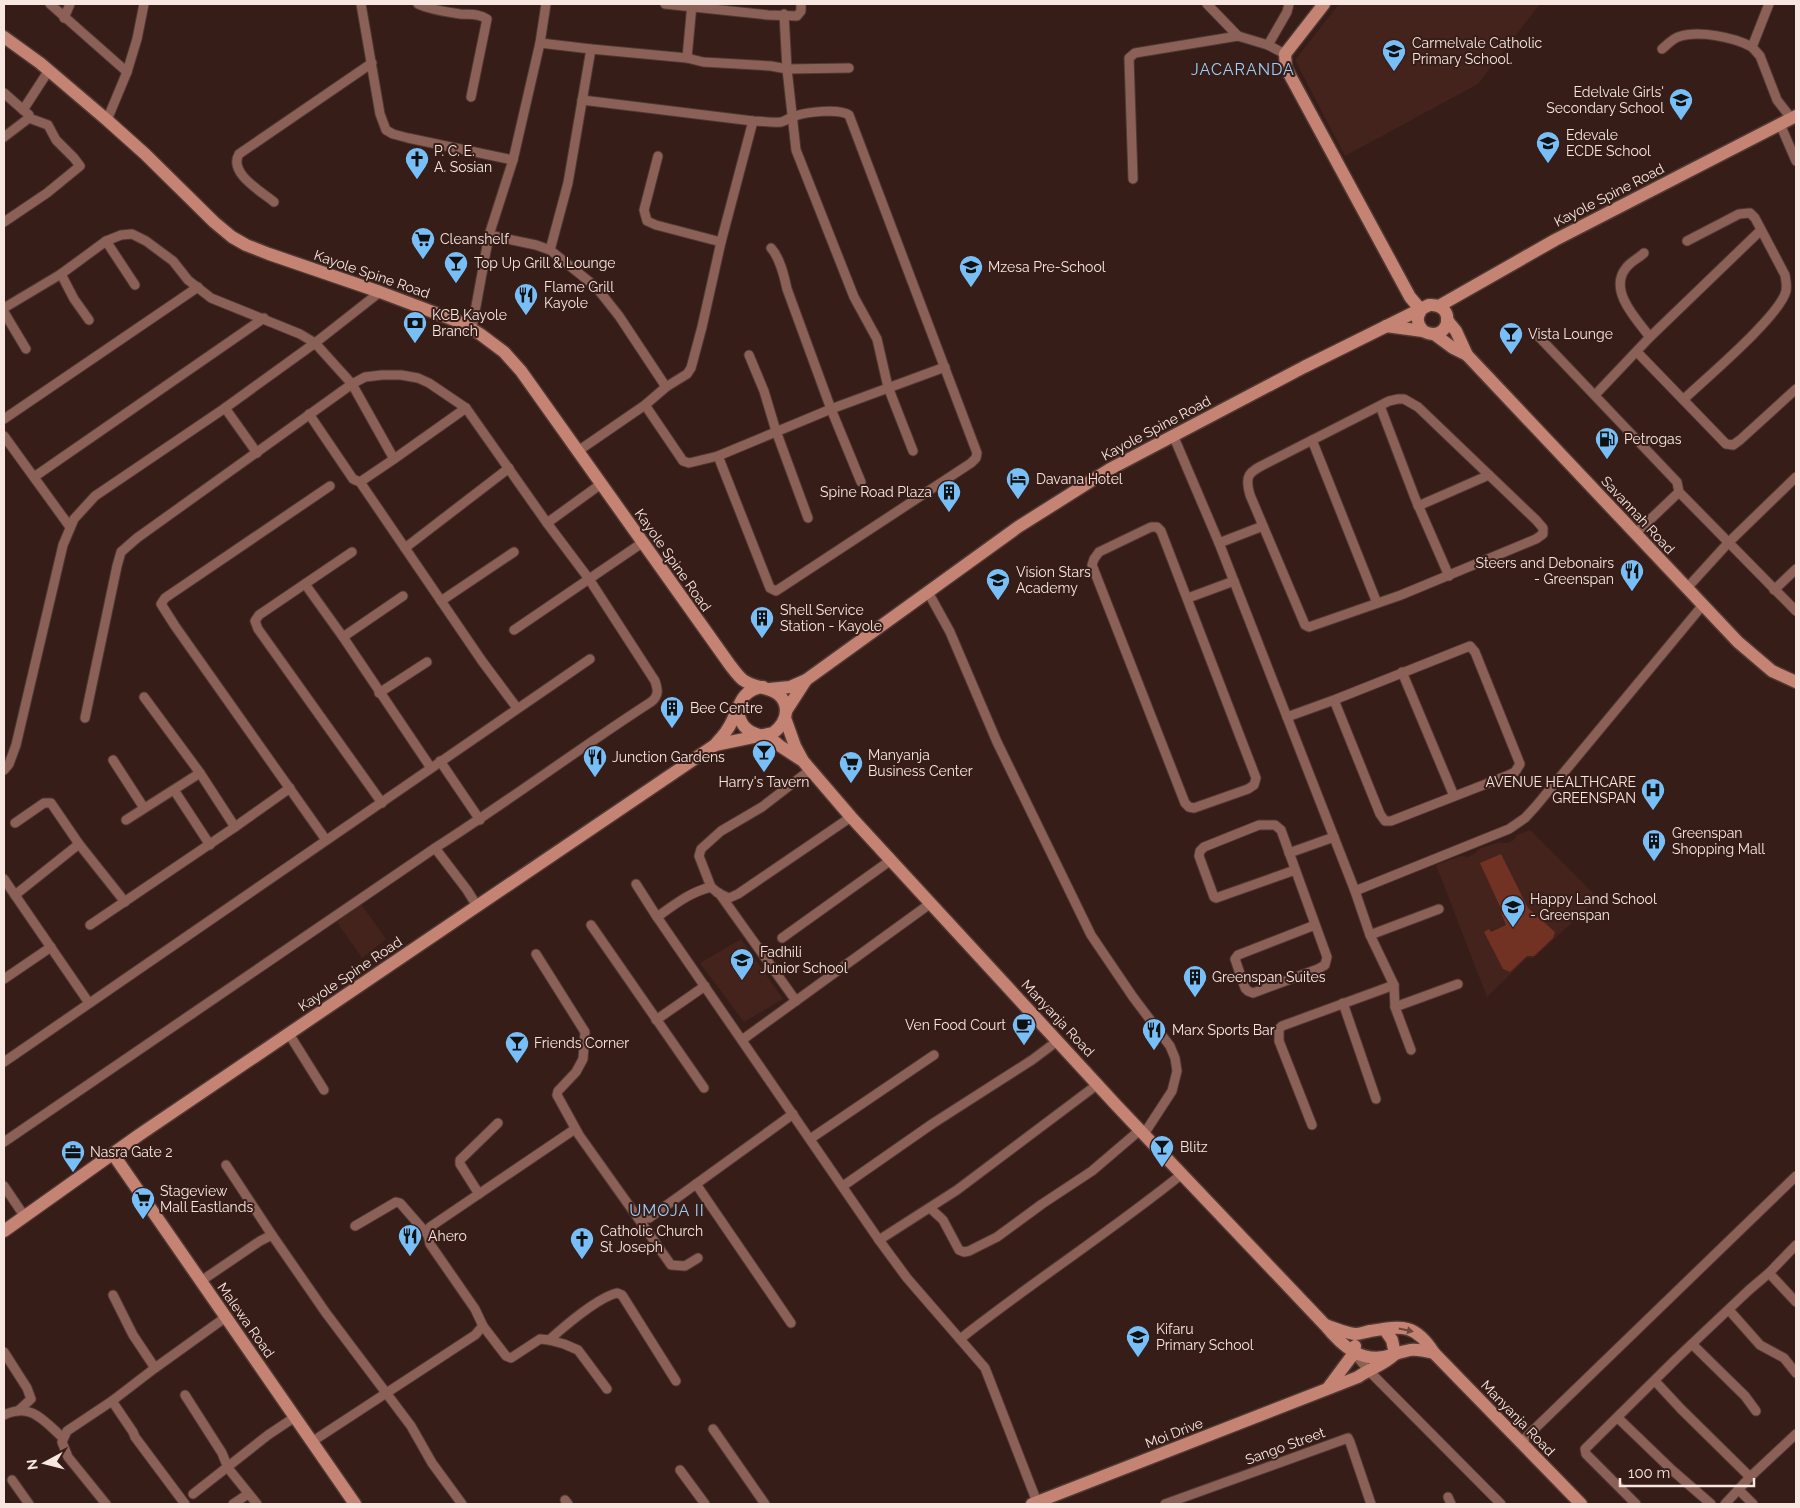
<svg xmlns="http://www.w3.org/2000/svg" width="1800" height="1508" viewBox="0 0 1800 1508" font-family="Raleway,sans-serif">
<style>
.built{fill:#44231c}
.green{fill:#713123}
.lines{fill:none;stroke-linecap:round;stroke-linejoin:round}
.street-casing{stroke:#513933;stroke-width:11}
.secondary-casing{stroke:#513933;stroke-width:15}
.street{stroke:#8b6157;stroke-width:9}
.secondary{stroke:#c58373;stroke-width:12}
.oneway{fill:#6f463c}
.labels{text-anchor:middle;stroke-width:4;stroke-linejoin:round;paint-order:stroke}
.poi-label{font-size:14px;fill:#f8e6e1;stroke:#361d17;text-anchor:start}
.street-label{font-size:14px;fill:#f8e6e1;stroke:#361d17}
.quarter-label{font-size:16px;letter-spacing:1px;fill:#9dd0fa;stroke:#361d17}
</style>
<rect width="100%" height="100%" fill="#361d17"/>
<g class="built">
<polygon points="1339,4 1540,4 1478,84 1345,156 1295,60"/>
<polygon points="1530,830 1598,898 1534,958 1527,958 1487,997 1436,865 1461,856 1468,857 1474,854 1479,849 1500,842 1507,843 1514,840 1517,835"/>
<polygon points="361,904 386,939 362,958 337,922"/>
<polygon points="741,939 783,999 744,1022 700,963"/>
</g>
<polygon class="green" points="1501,854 1528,908 1555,932 1553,938 1534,956 1527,956 1510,972 1503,969 1484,932 1489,929 1491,932 1506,925 1501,913 1502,911 1480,863"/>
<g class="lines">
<g class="street-casing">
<g id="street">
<polyline points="50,4 127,72"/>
<polyline points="361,4 380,114 386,130 393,134 408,138 513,160"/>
<path d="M418 4C431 10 446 12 460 14 470 15 478 13 487 19L471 97"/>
<polyline points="665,4 768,15 797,16 801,11 801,4"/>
<polyline points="1207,4 1238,36"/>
<polyline points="1769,4 1752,47 1760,56 1777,100 1791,118"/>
<polyline points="784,14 787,69 796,150 854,297 877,339 888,387 913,451"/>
<polyline points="64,18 70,4"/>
<polyline points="540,43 591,49 687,58 703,62 771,66 787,69 849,68"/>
<polyline points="1268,45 1287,12 1289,4"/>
<path d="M1662 49C1666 46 1672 39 1678 37 1698 30 1734 37 1752 47"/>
<polyline points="687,58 692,4"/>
<polyline points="4,93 29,115 29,118 48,125 56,140 74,158 80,166 47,193 4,222"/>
<path d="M582 100 753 121C762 121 772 123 781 122 786 121 790 117 795 116 807 112 839 108 849 115L977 453 976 458 971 463 776 591 770 588 718 456"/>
<polyline points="23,110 49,70"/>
<polyline points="107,120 127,72 137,39 144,4"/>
<polyline points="1780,124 1796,161"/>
<polyline points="4,137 29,118"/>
<polyline points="658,156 644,210 647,221 656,225 721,242"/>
<polyline points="1133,179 1129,58 1135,53 1238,36 1268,45 1285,54"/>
<path d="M274 202C261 191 228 173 239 154L372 63"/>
<polyline points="489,235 536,245 550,250 596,287 619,316 666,387"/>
<polyline points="106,241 135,285"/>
<path d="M771 248C780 258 784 275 787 289L831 409 861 482"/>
<polyline points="550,250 568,183 591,49"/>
<path d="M1644 253C1639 258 1630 262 1626 268 1608 290 1636 319 1650 337"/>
<polyline points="61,274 74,299 89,320"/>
<polyline points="4,308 61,274 106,241 121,235 132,234 146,241 173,261 188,280 211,298 300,334 315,343 380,292"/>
<polyline points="4,312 26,349"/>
<polyline points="472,328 489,235 513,160 540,43 546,4"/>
<polyline points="1539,337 1677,482 1679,492 1796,611"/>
<polyline points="1637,352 1726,444 1733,445 1740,440 1796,389"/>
<polyline points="749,355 764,391 776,431 808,518"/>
<polyline points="1595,395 1650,337 1761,230"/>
<path d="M1398 399H1404L1418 407 1536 520 1543 528V534L1536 539 1401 595 1309 627 1305 625 1250 495C1244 475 1249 472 1267 463L1389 401Z"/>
<path d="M1684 399C1706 378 1780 316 1786 291 1787 285 1786 281 1785 275L1755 218 1750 213 1739 214 1687 241"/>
<polyline points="645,405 683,461 689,463 718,456 831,409 945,367"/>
<polyline points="1380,406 1415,498 1449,576"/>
<polyline points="225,408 257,453"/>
<polyline points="309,414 353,479 360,482 394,459 466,408"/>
<polyline points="4,419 198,287"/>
<polyline points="1173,435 1219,543 1355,891 1509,829 1525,818 1536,806 1702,606"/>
<polyline points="4,436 70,527"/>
<polyline points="1312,440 1377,603"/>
<polyline points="578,451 645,405 666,387 687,374 691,368 702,327 721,242 753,121"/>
<polyline points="34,477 264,318"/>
<polyline points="360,482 482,661 517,708"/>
<polyline points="1418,506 1489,475"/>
<polyline points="547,523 601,484"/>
<polygon points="1151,527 1157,527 1161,531 1256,778 1254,785 1248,789 1194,808 1189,807 1185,803 1092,565 1094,559 1099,552"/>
<polyline points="1635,534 1679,492"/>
<polyline points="1219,543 1263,526"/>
<polyline points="405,548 509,468"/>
<polyline points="352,552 259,615 255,621 258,629 273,650 382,803"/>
<polyline points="305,584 343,637 431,768"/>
<polyline points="1687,588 1729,542 1796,477"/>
<polyline points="1774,590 1796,569"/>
<polyline points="928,592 950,632 997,742 1091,935 1133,997 1170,1046 1175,1058 1177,1071 1172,1091 1144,1134"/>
<polyline points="1188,598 1234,581"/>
<polyline points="441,601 514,552"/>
<polyline points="514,630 642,543"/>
<polyline points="343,637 403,596"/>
<polyline points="1402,672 1454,796"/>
<polyline points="379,693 427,662"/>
<polyline points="144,697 200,773 235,827"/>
<polyline points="1287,717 1334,700 1470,646 1475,652 1520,764 1515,772 1509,775 1391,821 1385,821 1380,814 1334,700"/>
<polyline points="113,760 144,808"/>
<polyline points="440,761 480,820"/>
<polyline points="4,770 9,764 16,745 63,545 74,519 95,496 225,408 315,343 352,384 394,459"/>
<polyline points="174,790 210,845"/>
<path d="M851 817 738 894 729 898 718 893 711 887C690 892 674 905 657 917L879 1240 907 1278 985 1368 1037 1502"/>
<polyline points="126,820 200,773"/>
<polyline points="326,840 175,626 161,604 165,598 330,486"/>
<polyline points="79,844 125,902"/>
<polyline points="435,848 467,890 477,906"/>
<polyline points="1289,853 1334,837"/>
<polyline points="1295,870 1216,898 1214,897 1199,856 1200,851 1204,847 1259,825 1275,825 1281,830 1327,957 1325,965 1318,969 1253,993 1248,991 1245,988 1235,959 1238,955 1315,925"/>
<polyline points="4,879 89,1003"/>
<polyline points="636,884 657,917"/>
<polyline points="711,887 699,856 701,849 721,831 762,807 806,773 814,774"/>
<polyline points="1355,891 1370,935 1394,985 1395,1007 1411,1050"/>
<polyline points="719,893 796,1001"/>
<polyline points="15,895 79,844 51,803 44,803 15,823"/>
<polyline points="90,925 235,827 290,788"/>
<polyline points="591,925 704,1088"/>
<polyline points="1370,935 1439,909"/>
<polyline points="782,938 891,860"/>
<polyline points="536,954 585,1032 583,1059 576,1072 558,1091 557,1095 579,1135 638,1218 649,1218 793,1114"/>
<polyline points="4,979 51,947"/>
<polyline points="1343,1003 1376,1099"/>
<polyline points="1395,1007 1458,984"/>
<polyline points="656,1020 705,986"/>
<polyline points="289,1034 324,1090"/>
<polyline points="742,1040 931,903"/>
<polyline points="4,1062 590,659"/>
<polyline points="1312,1125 1279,1041 1279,1029 1282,1026 1394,985"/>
<polyline points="575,1129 430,1227 428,1235 430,1244 475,1309 483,1326 506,1356 511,1358 540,1339 549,1340 564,1344 578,1350 607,1389"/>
<polyline points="810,1139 934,1055"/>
<path d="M4 1142 435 848C509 801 578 749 651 702 659 696 658 690 655 681L589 579 547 523 466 408 429 383 418 378 401 375H382L365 377 352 384 137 538 121 552 117 566 85 718"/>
<polyline points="696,1184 791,1323"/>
<polyline points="4,1186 25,1217"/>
<polyline points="843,1186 932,1124 1032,1060 1052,1045"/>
<polyline points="479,1194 460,1164 460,1160 498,1123"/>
<polyline points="930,1208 943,1220 959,1250 964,1252 969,1251 997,1237 1042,1204 1092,1171 1140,1130"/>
<polyline points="638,1218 671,1265 685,1266 698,1258"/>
<polyline points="355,1226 396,1202 400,1203 428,1235"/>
<polyline points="272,1235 326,1313 411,1426 432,1463 462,1504"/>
<polyline points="879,1240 957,1190 1098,1084"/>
<polyline points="1769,1273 1796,1302"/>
<polyline points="201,1281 260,1241 272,1235 226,1165"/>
<polyline points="113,1295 133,1335 155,1368"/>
<polyline points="1729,1310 1760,1345 1784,1358 1796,1373"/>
<path d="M960 1339C1032 1282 1110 1232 1182 1174"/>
<path d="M549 1340C566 1325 597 1298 617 1293L622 1295 676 1381"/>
<polyline points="1692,1344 1745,1396 1756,1411"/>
<polyline points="4,1352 27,1388 31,1399 18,1411"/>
<polyline points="1355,1354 1368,1370 1501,1504"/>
<polyline points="1655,1381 1681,1409 1750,1477"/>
<polyline points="185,1395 222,1453 228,1468 257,1504"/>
<polyline points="112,1401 133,1432 135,1437 185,1504"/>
<path d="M4 1415C31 1402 44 1421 63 1438"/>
<polyline points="1618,1418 1672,1470 1711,1504"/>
<polyline points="713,1429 765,1504"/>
<polyline points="313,1441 475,1335 483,1326"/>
<polyline points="1521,1442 1796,1176"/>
<polyline points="680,1470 705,1504"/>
<polyline points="12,1480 29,1504"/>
<polyline points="1739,1490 1753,1504"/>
<polyline points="193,1494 268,1435 295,1417"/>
<polyline points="1448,1497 1451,1504"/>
<polyline points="565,1500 568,1504"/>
<polyline points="106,1504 68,1457 62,1442 67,1431 112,1401 155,1368 226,1317"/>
<polyline points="233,1504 248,1494"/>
<polyline points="1165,1504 1348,1438 1350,1442 1371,1504"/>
<polyline points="1636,1504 1586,1454 1585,1449 1676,1359 1749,1290 1769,1273 1796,1245"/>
<polyline points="1725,1504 1750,1477 1796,1434"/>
</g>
</g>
<g class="secondary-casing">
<g id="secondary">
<polyline points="1324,4 1285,54 1286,68 1410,297 1421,310"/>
<path d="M4 37 40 63 107 120 145 154 214 222 232 237 246 245 269 254 380 292 462 323 480 334 504 352 521 371 730 665C734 670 738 676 743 680 758 691 784 685 786 710 786 720 781 727 773 733L715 745"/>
<polyline points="1439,306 1555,240 1796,116"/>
<polyline points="1447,320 1456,331 1467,355"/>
<polyline points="1386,326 1423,331"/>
<polyline points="1434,334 1453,348 1467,355 1738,642 1772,671 1796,682"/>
<path d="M770 689 790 687 806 680 1018 527 1110 469 1304 367 1429 305C1458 303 1450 345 1423 331 1417 324 1416 318 1421 310"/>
<path d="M738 709C739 723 745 731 759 735"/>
<polyline points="786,711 806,680"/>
<polyline points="785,718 795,746 802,759"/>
<path d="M767 735 780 746 803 761 851 817 1117 1106 1325 1325C1342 1346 1362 1365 1392 1355 1411 1349 1413 1348 1434 1353"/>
<polyline points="113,1154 355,1504"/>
<path d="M4 1231 139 1135 715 745C719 740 724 735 727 730 740 712 737 690 763 687"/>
<path d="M1325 1325C1335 1328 1344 1333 1355 1334 1360 1334 1365 1332 1370 1331 1402 1326 1415 1323 1434 1353L1581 1504"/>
<polyline points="1328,1388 1354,1353 1355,1346"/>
<path d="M1032 1504 1358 1377C1371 1368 1384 1365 1395 1354L1392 1340 1385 1330"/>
</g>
</g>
<use href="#street" class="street"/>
<use href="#secondary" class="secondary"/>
</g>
<defs><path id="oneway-solid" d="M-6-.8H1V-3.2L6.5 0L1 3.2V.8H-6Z" transform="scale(1.25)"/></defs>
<use class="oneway" href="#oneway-solid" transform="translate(1406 1330) rotate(12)"/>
<defs>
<g id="school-pin" transform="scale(1.25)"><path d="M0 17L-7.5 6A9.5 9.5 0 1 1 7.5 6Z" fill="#78bff7" stroke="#361d17"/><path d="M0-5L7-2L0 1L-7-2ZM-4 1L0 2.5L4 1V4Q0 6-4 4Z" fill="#111"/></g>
<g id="church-pin" transform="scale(1.25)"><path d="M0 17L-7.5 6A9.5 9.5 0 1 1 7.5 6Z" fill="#78bff7" stroke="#361d17"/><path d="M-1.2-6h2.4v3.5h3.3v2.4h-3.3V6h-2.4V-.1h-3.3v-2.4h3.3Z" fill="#111"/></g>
<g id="supermarket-pin" transform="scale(1.25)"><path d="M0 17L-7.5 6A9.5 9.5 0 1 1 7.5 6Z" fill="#78bff7" stroke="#361d17"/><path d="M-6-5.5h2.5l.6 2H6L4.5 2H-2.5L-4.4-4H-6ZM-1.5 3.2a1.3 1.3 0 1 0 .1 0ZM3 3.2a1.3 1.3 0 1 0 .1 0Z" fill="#111"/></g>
<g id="bar-pin" transform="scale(1.25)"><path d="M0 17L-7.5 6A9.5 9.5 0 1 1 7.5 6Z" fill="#78bff7" stroke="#361d17"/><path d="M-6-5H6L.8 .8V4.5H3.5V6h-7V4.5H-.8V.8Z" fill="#111"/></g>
<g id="restaurant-pin" transform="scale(1.25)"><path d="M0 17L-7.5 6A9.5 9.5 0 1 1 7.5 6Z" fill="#78bff7" stroke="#361d17"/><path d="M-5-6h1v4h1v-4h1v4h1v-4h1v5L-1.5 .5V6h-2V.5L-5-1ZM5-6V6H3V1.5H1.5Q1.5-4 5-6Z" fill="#111"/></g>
<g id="bank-pin" transform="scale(1.25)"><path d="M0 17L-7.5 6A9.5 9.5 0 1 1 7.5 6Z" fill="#78bff7" stroke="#361d17"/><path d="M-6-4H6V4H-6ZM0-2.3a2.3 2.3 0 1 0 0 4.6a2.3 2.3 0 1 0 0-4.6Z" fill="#111"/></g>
<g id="fuel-pin" transform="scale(1.25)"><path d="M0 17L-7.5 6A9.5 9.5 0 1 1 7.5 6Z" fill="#78bff7" stroke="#361d17"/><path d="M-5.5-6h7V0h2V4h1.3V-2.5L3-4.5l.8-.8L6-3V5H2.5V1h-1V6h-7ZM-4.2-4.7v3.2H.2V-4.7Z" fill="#111"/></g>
<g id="hotel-pin" transform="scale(1.25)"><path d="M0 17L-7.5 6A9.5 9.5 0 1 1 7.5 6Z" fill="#78bff7" stroke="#361d17"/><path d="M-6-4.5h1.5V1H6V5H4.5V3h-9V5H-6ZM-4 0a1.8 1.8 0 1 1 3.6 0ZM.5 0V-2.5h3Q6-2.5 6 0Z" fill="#111"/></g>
<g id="building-pin" transform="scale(1.25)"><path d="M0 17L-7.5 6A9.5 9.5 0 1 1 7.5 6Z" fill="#78bff7" stroke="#361d17"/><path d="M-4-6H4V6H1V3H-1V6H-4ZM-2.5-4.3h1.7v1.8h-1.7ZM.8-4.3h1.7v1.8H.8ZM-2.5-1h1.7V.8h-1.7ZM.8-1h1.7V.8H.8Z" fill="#111"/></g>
<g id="hospital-pin" transform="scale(1.25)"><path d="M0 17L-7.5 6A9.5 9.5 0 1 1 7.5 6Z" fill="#78bff7" stroke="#361d17"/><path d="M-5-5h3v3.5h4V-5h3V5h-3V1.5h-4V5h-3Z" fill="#111"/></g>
<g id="cafe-pin" transform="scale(1.25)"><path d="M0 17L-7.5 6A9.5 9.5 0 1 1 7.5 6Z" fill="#78bff7" stroke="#361d17"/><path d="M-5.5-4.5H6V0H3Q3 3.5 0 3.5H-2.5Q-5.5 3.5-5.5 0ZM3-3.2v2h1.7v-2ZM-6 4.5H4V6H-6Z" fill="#111"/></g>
<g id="office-pin" transform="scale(1.25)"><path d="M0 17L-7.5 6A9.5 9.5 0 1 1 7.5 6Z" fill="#78bff7" stroke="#361d17"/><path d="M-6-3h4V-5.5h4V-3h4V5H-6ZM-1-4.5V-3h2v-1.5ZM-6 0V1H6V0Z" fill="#111"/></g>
</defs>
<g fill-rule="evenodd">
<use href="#school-pin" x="1394" y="51"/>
<use href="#school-pin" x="1681" y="100"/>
<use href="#school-pin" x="1548" y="143"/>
<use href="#church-pin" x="417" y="159"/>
<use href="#supermarket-pin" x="423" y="239"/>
<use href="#bar-pin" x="456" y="263"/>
<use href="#school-pin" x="971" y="267"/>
<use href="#restaurant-pin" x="526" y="295"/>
<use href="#bank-pin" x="415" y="323"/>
<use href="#bar-pin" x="1511" y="334"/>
<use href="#fuel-pin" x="1607" y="439"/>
<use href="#hotel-pin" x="1018" y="479"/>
<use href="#building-pin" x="949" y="492"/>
<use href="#restaurant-pin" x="1632" y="571"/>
<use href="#school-pin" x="998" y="580"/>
<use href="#building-pin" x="762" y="618"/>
<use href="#building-pin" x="672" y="708"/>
<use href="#bar-pin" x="764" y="752"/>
<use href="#restaurant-pin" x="595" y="757"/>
<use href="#supermarket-pin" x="851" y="763"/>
<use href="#hospital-pin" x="1653" y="790"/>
<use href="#building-pin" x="1654" y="841"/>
<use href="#school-pin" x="1513" y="907"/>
<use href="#school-pin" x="742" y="960"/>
<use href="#building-pin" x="1195" y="977"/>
<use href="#cafe-pin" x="1024" y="1025"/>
<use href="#restaurant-pin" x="1154" y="1030"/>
<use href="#bar-pin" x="517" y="1043"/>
<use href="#bar-pin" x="1162" y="1147"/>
<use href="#office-pin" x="73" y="1152"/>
<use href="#supermarket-pin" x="143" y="1199"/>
<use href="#restaurant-pin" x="410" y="1236"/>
<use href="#church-pin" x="582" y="1239"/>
<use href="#school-pin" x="1138" y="1337"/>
</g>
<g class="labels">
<g class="poi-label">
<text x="1412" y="48">Carmelvale Catholic<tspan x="1412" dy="16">Primary School.</tspan></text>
<text x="1664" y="97" text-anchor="end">Edelvale Girls'<tspan x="1664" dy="16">Secondary School</tspan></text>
<text x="1566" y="140">Edevale<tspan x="1566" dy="16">ECDE School</tspan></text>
<text x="434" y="156">P. C. E.<tspan x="434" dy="16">A. Sosian</tspan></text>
<text x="440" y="244">Cleanshelf</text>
<text x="474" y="268">Top Up Grill &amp; Lounge</text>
<text x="988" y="272">Mzesa Pre-School</text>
<text x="544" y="292">Flame Grill<tspan x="544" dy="16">Kayole</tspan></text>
<text x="432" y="320">KCB Kayole<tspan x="432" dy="16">Branch</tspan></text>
<text x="1528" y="339">Vista Lounge</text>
<text x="1624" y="444">Petrogas</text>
<text x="1036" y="484">Davana Hotel</text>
<text x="932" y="497" text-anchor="end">Spine Road Plaza</text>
<text x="1614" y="568" text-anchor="end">Steers and Debonairs<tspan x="1614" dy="16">- Greenspan</tspan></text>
<text x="1016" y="577">Vision Stars<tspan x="1016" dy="16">Academy</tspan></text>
<text x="780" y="615">Shell Service<tspan x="780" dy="16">Station - Kayole</tspan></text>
<text x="690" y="713">Bee Centre</text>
<text x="868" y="760">Manyanja<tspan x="868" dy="16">Business Center</tspan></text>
<text x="612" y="762">Junction Gardens</text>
<text x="764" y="787" text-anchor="middle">Harry's Tavern</text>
<text x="1636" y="787" text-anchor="end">AVENUE HEALTHCARE<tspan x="1636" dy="16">GREENSPAN</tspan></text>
<text x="1672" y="838">Greenspan<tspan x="1672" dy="16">Shopping Mall</tspan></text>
<text x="1530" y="904">Happy Land School<tspan x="1530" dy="16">- Greenspan</tspan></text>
<text x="760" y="957">Fadhili<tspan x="760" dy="16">Junior School</tspan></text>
<text x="1212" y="982">Greenspan Suites</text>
<text x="1006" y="1030" text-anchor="end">Ven Food Court</text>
<text x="1172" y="1035">Marx Sports Bar</text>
<text x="534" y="1048">Friends Corner</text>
<text x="1180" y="1152">Blitz</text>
<text x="90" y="1157">Nasra Gate 2</text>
<text x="160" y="1196">Stageview<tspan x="160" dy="16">Mall Eastlands</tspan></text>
<text x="600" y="1236">Catholic Church<tspan x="600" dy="16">St Joseph</tspan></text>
<text x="428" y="1241">Ahero</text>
<text x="1156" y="1334">Kifaru<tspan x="1156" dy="16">Primary School</tspan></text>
</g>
<g class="street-label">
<text transform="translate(1609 195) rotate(-27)" y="5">Kayole Spine Road</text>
<text transform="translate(372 274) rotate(19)" y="5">Kayole Spine Road</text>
<text transform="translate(1156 428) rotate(-28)" y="5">Kayole Spine Road</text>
<text transform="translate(1638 515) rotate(47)" y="5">Savannah Road</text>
<text transform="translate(673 560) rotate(55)" y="5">Kayole Spine Road</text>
<text transform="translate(350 974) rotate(-34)" y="5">Kayole Spine Road</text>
<text transform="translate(1058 1018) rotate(47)" y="5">Manyanja Road</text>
<text transform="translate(246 1320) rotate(55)" y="5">Malewa Road</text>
<text transform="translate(1518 1418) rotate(46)" y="5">Manyanja Road</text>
<text transform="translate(1174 1433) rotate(-21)" y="5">Moi Drive</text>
<text transform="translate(1285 1446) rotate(-20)" y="5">Sango Street</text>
</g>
<g class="quarter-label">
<text x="1243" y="75">JACARANDA</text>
<text x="667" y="1216">UMOJA II</text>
</g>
</g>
<rect width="1800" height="1508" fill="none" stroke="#f8e6e1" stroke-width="10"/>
<g transform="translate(45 1463) rotate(263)" stroke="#361d17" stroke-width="4" paint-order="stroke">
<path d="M0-4L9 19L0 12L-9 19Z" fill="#f8e6e1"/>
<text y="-8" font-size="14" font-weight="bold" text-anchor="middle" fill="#f8e6e1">N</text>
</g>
<path d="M1620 1478v8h134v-8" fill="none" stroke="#f8e6e1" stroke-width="2.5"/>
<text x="1628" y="1478" font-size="15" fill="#f8e6e1" stroke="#361d17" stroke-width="4" paint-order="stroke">100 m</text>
</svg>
